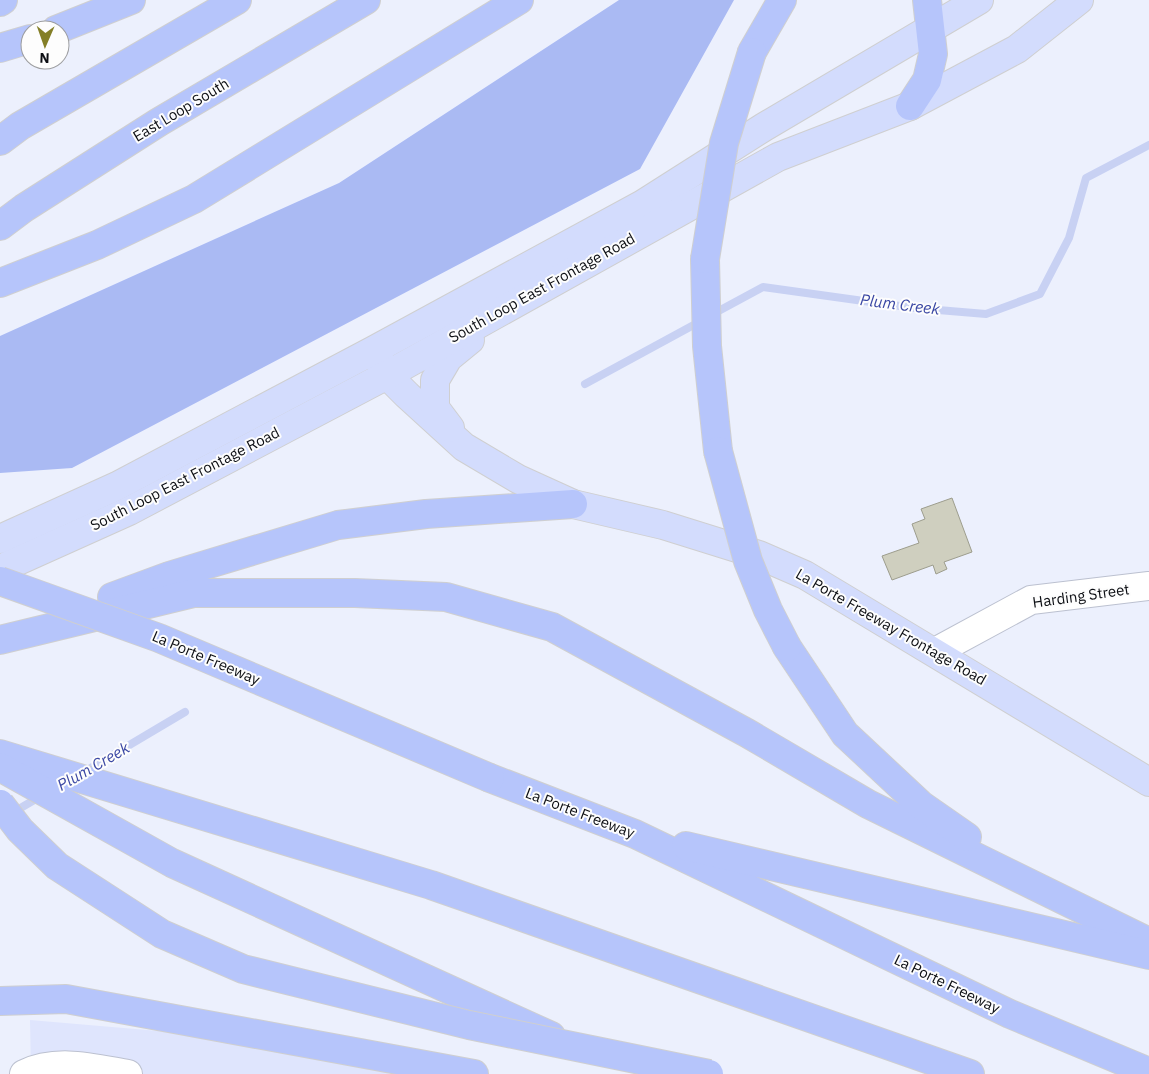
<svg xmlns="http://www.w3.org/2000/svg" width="1149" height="1074" viewBox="0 0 1149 1074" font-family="'IBM Plex Sans',sans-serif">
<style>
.built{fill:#dfe5fd}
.green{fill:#aabaf3}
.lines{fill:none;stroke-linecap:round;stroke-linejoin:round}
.stream{stroke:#c8d1f3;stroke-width:8}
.building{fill:#cfcfbf;stroke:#9d9d8d}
.minor-casing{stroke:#bcc1d0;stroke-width:30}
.major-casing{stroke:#cfcfd0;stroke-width:30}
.highway-casing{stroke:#cfcfd0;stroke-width:30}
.minor{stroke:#fff;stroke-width:28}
.major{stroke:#d3dcfd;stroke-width:28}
.highway{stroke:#b6c5fb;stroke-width:28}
.highway-bridge-casing{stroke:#cfcfd0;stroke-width:30;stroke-linecap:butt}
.highway-bridge{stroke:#b6c5fb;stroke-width:28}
.labels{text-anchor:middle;stroke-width:4;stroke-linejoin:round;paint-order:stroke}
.street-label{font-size:15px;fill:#0d0f14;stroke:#fdfdfd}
.water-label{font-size:16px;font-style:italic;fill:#3b48a4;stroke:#fdfdfd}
</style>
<rect width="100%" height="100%" fill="#ecf0fd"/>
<polygon class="built" points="30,1020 182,1033 362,1066 391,1074 31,1074"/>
<polygon class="green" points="619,0 734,0 640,169 72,468 0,473 0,336 339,183"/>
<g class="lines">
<g class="stream">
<polyline points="713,314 763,287 914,308 986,314 1040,294 1069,238 1086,178 1149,145"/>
<polyline points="585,384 701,321"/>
<polyline points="84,772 185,712"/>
<polyline points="12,813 41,796"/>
</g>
</g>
<polygon class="building" points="952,498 972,552 944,562 947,569 936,574 933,565 892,580 882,556 919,543 912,524 925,519 921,509"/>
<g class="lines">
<g class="minor-casing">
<g id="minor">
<polyline points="935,652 1031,600 1149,586"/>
<path d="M24 1074C57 1058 93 1068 128 1074"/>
</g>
</g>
<g class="major-casing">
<g id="major">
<polyline points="379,359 387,375 407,395 464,447 518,479 573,504 663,525 759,555 805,575 1149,782"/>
<polyline points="450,428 435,408 435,380 448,358 470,340"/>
<polyline points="0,539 117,486 374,350 643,204 764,127 979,0"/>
<polyline points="0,569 129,511 387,375 778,157 910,106 1017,49 1079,0"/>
</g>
</g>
<g class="highway-casing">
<g id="highway">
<polyline points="0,2 3,0"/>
<polyline points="56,30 131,0"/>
<polyline points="0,48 30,39"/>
<polyline points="752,52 782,0"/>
<polyline points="910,106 927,80 933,54 927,0"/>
<polyline points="0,141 20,126 237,0"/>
<polyline points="0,226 24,208 159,122 366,0"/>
<polyline points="705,259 707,346 718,451"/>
<polyline points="0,283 97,245 194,199 519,0"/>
<polyline points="112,597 169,576 338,525 426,514 573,504"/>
<polyline points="0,640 194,593 355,593 446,597 552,627 747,733 868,804 1149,942"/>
<polyline points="787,647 845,734 921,805 967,837"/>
<polyline points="0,754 431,885 970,1074"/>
<polyline points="0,767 172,863 551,1036"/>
<polyline points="490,778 635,834 1010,1014 1149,1072"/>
<polyline points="686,846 1149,955"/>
<polyline points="0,1001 66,999 474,1074"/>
</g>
</g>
<use href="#minor" class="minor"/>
<use href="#major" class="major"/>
<use href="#highway" class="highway"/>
<g class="highway-bridge-casing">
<g id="highway-bridge">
<polyline points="705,259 724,143 752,52"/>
<polyline points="718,451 748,561 768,610 787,647"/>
<polyline points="0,581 159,638 490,778"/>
<polyline points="0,804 20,830 57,866 162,934 243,969 469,1025 709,1074"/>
</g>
</g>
<use href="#highway-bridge" class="highway-bridge"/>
</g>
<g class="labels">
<g class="street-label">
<text transform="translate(181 110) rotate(-31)" y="5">East Loop South</text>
<text transform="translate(542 288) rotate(-29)" y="5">South Loop East Frontage Road</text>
<text transform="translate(185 479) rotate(-27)" y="5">South Loop East Frontage Road</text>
<text transform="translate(1081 596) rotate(-8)" y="5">Harding Street</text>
<text transform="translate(891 627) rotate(30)" y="5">La Porte Freeway Frontage Road</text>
<text transform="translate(206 658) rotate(23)" y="5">La Porte Freeway</text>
<text transform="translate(580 813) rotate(21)" y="5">La Porte Freeway</text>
<text transform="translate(947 984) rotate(26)" y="5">La Porte Freeway</text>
</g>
<g class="water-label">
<text transform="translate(900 304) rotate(7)" y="6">Plum Creek</text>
<text transform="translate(93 766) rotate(-30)" y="6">Plum Creek</text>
</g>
</g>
<g transform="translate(45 45) rotate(182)"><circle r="24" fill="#fdfdfd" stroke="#9d9ea0"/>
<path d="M0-4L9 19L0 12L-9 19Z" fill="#847f27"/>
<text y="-8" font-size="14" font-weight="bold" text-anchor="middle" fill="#0d0f14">N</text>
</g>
</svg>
